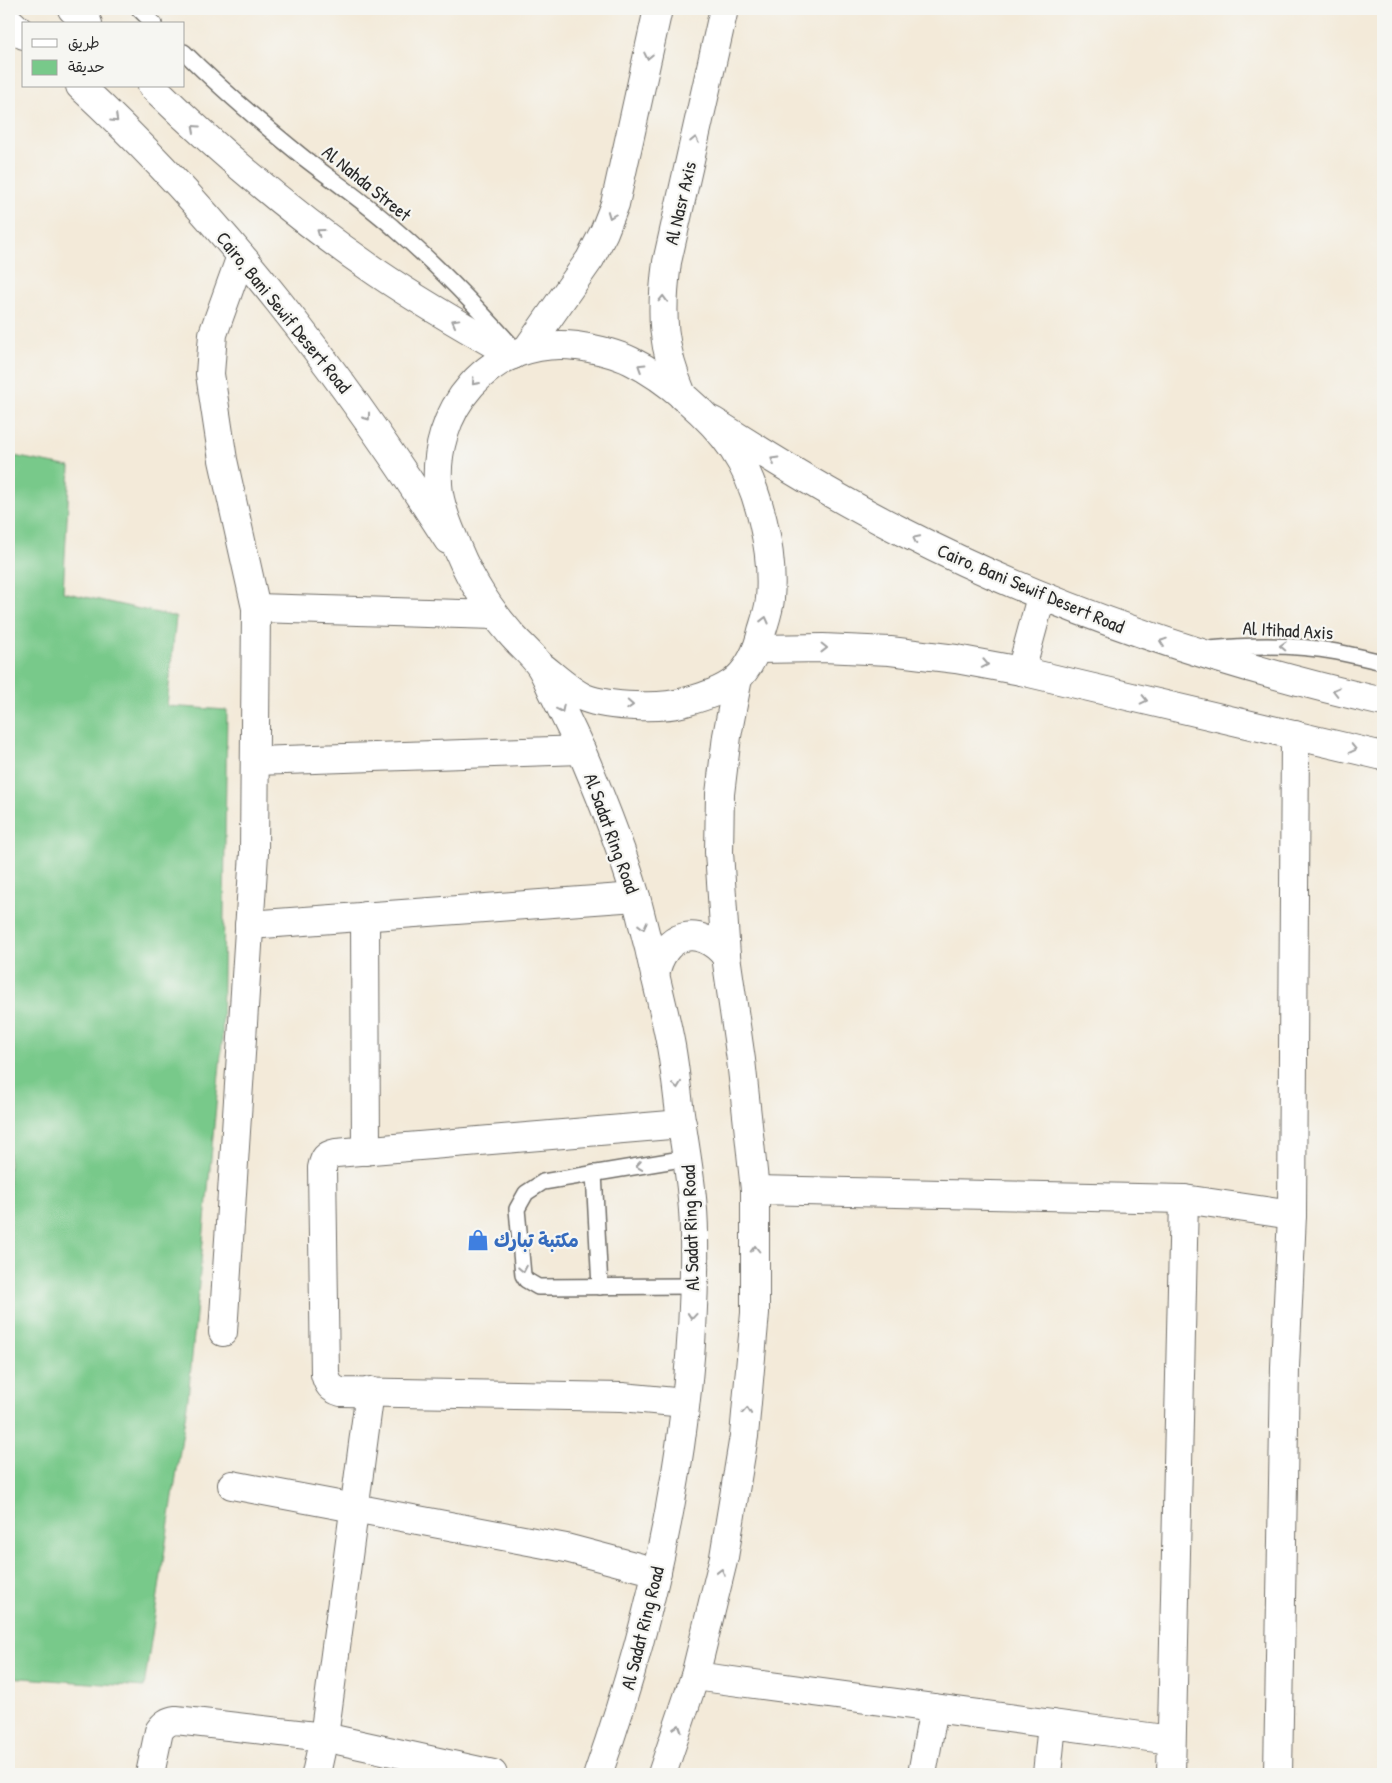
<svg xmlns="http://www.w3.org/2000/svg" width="1392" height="1783" viewBox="0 0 1392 1783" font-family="'Patrick Hand','Playpen Sans Arabic',sans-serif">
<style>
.green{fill:#78c98a;stroke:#527a5a}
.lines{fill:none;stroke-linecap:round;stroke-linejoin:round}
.service-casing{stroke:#716e68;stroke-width:18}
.minor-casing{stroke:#716e68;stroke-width:30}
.primary-casing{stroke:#716e68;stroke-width:30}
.trunk-casing{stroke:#716e68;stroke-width:30}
.service{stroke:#fff;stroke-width:15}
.minor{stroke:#fff;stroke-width:28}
.primary{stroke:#fff;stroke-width:28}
.trunk{stroke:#fff;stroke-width:28}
.oneway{stroke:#a0a0a0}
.labels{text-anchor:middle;stroke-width:4.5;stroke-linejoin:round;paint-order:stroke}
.street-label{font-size:19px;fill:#2b2b2b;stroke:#f6f6f2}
.shop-label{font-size:19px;font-weight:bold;fill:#366cbe;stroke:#f6f6f2;text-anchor:start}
</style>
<rect width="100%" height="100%" fill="#f6f6f2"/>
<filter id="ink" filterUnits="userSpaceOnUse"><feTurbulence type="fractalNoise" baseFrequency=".02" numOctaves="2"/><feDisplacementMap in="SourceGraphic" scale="10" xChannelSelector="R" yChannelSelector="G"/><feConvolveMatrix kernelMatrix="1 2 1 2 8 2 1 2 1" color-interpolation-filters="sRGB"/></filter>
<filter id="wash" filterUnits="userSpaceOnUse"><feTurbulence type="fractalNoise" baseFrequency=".0096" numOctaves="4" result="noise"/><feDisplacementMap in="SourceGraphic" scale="20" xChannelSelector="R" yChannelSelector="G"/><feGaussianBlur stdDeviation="1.12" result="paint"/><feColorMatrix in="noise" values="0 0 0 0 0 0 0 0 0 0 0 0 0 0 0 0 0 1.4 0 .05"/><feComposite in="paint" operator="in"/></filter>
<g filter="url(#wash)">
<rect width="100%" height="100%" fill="#f3ead9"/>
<polygon class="green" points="9,455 70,467 63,592 176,617 167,706 227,710 222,1043 188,1398 144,1687 9,1677"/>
</g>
<g filter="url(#ink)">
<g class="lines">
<g class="service-casing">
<g id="service">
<polyline points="139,9 154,24"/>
<path d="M184 52C222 90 262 124 304 158 335 182 367 204 396 230 438 266 475 305 512 346"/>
<path d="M1209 649C1251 645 1295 644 1337 652 1353 655 1368 659 1383 662"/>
<polyline points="687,1158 543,1182 526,1193 517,1209 523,1275 526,1280 538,1287 693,1286"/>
<polyline points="594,1173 600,1287"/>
</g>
</g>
<g class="minor-casing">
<g id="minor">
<polyline points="256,608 495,615"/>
<polyline points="255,761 581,750"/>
<polyline points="365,916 366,1151"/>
<polyline points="249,925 636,897"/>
<path d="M682 1124 336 1153C326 1155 324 1158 322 1168L325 1374C328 1385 331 1389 341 1392L622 1397 685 1403"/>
<polyline points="755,1190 1184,1199 1292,1215"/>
<polyline points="223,1332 254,853 256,608 223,460 210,374 213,334 241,256"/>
<polyline points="232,1485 566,1548 657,1572"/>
<polyline points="695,1676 1171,1740"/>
<path d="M150 1774 159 1731C164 1724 168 1721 176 1720L324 1737 493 1774"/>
<polyline points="316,1774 324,1737 370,1391"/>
<polyline points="922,1774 934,1708"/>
<polyline points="1047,1774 1052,1724"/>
<polyline points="1171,1774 1184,1199"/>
<polyline points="1278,1774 1285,1367 1292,1215 1295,735"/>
</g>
</g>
<g class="primary-casing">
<g id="primary">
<polyline points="72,9 88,24"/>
<polyline points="9,21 24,35"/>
<path d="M80 86C224 219 342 375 448 540"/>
<path d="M152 86C222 154 296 217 376 272 420 302 467 329 513 355"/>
<path d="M713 421C775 461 837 499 903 532 1055 610 1217 664 1383 702"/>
<polyline points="757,649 823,648 890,651 956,659 1021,671 1383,756"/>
<polyline points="1021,671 1041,597"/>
</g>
</g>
<g class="trunk-casing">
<g id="trunk">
<polyline points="527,349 590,259 604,232 615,204 658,9"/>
<path d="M683 397C662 348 660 315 667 262L724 9"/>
<path d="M540 665C553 675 571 692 585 698 609 707 661 709 685 702 702 697 721 692 736 680 749 668 758 649 762 631 765 621 769 610 770 599 774 552 759 487 733 449 711 417 666 378 631 361 615 353 596 349 577 346 491 335 428 411 439 494 442 510 447 523 453 537 466 573 485 604 510 633 519 644 532 654 540 666 546 675 550 687 555 696 565 716 575 736 584 757 603 802 621 847 635 894 640 911 644 930 649 948 656 981 665 1013 671 1046 675 1068 677 1091 680 1113 686 1154 694 1195 694 1236 697 1417 658 1604 598 1774"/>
<path d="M655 975C663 933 699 923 726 956"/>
<polyline points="662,1774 695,1676 724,1557 744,1436 755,1313 755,1190 741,1060 726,956 719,852 720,794 727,736 738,678"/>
</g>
</g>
<use href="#service" class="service"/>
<use href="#minor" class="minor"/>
<use href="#primary" class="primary"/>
<use href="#trunk" class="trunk"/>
</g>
<defs><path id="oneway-chevron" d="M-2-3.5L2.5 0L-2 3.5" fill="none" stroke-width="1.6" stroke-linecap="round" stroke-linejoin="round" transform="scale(1.25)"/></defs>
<g class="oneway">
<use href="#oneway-chevron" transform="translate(648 56) rotate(102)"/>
<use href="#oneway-chevron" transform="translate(115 119) rotate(43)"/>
<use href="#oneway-chevron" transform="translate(195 128) rotate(-138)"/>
<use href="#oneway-chevron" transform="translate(695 140) rotate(-78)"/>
<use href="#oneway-chevron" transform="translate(611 215) rotate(111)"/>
<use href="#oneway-chevron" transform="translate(320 232) rotate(-144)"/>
<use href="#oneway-chevron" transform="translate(663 299) rotate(-88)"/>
<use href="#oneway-chevron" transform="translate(455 322) rotate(-151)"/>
<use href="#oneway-chevron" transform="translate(641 367) rotate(-148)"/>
<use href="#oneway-chevron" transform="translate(475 382) rotate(132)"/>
<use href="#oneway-chevron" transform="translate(367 417) rotate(54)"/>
<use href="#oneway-chevron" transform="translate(774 460) rotate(-149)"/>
<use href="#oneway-chevron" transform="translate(916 539) rotate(-154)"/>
<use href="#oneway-chevron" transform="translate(765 620) rotate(-76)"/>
<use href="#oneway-chevron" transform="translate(1163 642) rotate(-161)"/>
<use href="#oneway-chevron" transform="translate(1283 646) rotate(-178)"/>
<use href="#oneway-chevron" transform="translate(824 648) rotate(1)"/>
<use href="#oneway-chevron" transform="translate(985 664) rotate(11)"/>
<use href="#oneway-chevron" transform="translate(1336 691) rotate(-166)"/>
<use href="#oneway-chevron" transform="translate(1144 700) rotate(13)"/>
<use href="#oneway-chevron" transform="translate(630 705) rotate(3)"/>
<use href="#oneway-chevron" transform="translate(561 709) rotate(64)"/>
<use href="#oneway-chevron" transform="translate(1353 749) rotate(13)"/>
<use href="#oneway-chevron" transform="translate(643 926) rotate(76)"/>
<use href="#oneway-chevron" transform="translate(677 1085) rotate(82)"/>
<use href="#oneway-chevron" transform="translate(639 1166) rotate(171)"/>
<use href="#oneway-chevron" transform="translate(755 1249) rotate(-90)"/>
<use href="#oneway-chevron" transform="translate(523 1269) rotate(79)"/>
<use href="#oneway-chevron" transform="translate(692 1316) rotate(95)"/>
<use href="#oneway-chevron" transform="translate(747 1411) rotate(-85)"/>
<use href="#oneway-chevron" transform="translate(721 1572) rotate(-76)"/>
<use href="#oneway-chevron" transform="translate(678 1728) rotate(-72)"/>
</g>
</g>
<defs>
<g id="shop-bare" transform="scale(1.725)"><path d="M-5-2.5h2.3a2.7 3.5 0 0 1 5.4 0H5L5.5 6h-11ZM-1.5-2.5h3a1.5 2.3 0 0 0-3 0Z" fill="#3f7fe0" stroke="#f6f6f2" stroke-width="2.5" paint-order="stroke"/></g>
</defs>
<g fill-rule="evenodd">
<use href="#shop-bare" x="478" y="1240"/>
</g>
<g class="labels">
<g class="street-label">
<text transform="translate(367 183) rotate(39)" y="7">Al Nahda Street</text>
<text transform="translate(680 203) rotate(-77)" y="7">Al Nasr Axis</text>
<text transform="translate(284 312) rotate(51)" y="7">Cairo, Bani Sewif Desert Road</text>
<text transform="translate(1031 588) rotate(23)" y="7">Cairo, Bani Sewif Desert Road</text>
<text transform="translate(1288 630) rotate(3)" y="7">Al Itihad Axis</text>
<text transform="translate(612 833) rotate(70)" y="7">Al Sadat Ring Road</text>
<text transform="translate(690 1228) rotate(-92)" y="7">Al Sadat Ring Road</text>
<text transform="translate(642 1628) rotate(-76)" y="7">Al Sadat Ring Road</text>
</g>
<g class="shop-label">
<text x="494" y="1247">مكتبة تبارك</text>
</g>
</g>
<rect width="1392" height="1783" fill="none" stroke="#f6f6f2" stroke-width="30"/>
<rect x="22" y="22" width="162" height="65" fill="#f6f6f2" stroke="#a5a5a2"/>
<rect x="32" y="39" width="25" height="8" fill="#ffffff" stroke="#a5a5a2"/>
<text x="68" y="48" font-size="15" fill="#2b2b2b">طريق</text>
<rect x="32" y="60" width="25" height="15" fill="#78c98a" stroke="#a5a5a2"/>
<text x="68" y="72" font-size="15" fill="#2b2b2b">حديقة</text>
</svg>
